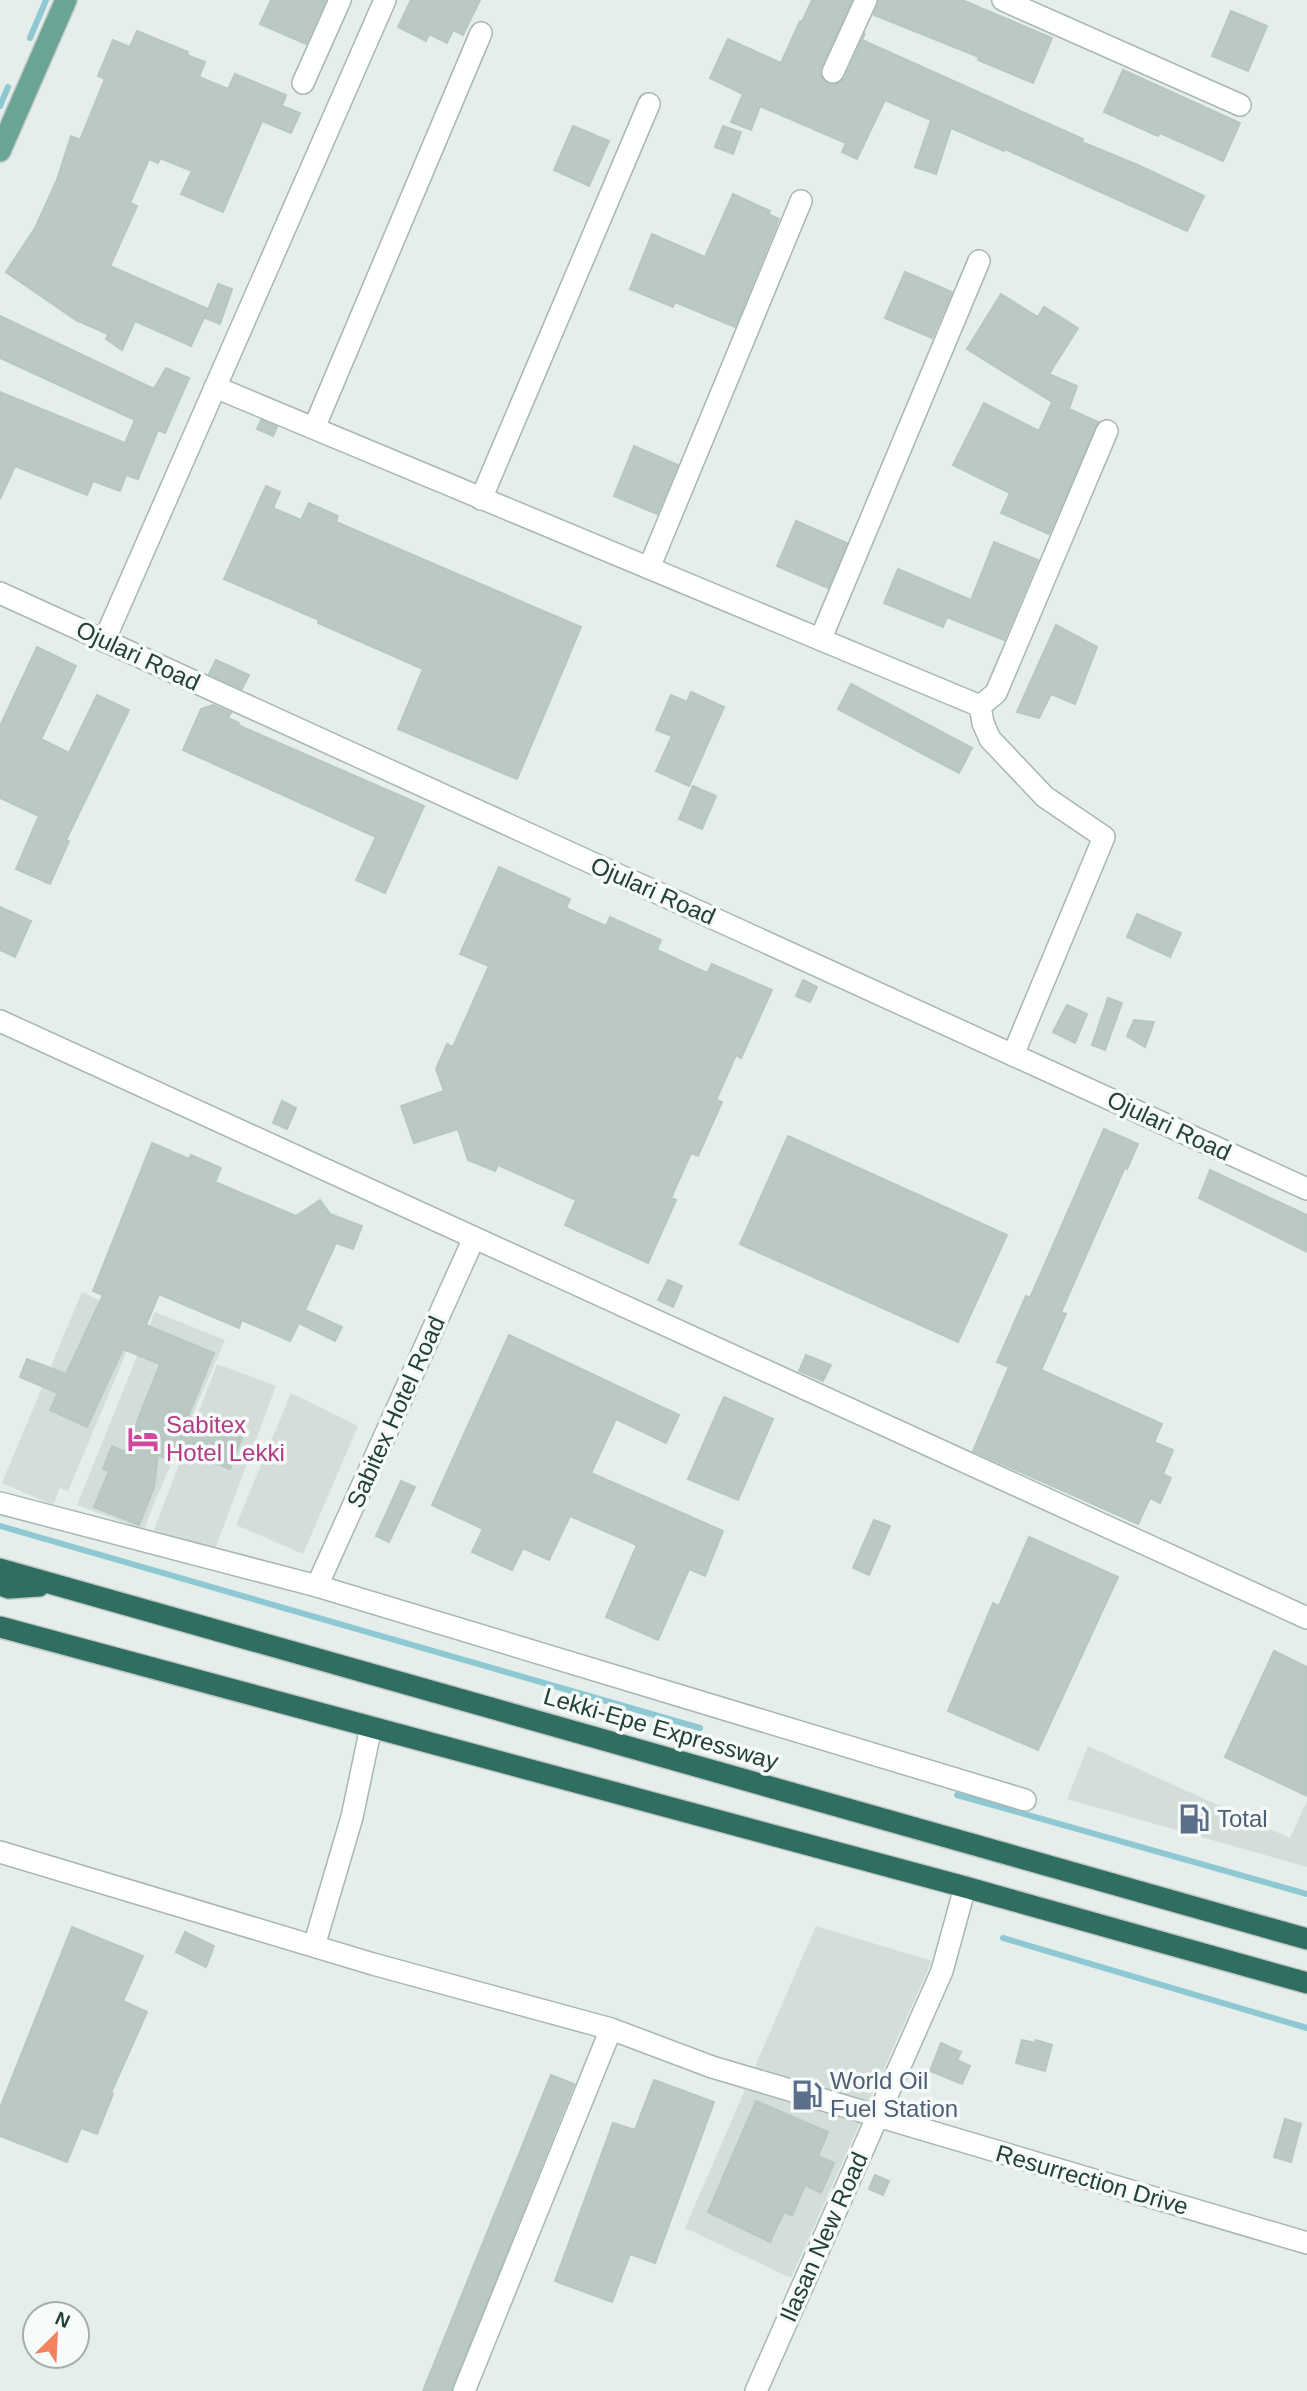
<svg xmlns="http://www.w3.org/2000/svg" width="1307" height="2391" viewBox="0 0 1307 2391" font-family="Helvetica,sans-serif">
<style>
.built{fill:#d3ded9}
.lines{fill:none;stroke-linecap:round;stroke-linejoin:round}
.stream{stroke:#8dc8d3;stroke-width:6}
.building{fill:#bac9c3;stroke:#b7c8c1;stroke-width:2}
.minor-casing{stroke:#a7b7b1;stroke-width:24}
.major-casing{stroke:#c2cac8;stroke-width:24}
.highway-casing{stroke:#c2cac8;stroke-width:24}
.minor{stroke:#fff;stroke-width:21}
.major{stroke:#69a495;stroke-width:21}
.highway{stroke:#2f6e61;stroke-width:21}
.labels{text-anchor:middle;stroke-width:7;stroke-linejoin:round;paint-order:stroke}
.street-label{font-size:24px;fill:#244139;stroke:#f6faf8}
.hotel-label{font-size:24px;fill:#b23c85;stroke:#f6faf8;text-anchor:start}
.service-label{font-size:24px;fill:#4e5e75;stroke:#f6faf8;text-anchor:start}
</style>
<rect width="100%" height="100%" fill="#e5eeea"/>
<g class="built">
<polygon points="82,1292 140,1320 68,1491 60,1488 53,1505 2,1483"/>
<polygon points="155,1312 225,1340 150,1513 144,1530 77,1505"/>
<polygon points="217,1364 276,1386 214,1552 154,1530"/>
<polygon points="291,1393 358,1426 303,1554 236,1525"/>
<polygon points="1088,1746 1290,1838 1307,1801 1307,1867 1067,1799"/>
<polygon points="816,1926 932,1961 791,2278 685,2228"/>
</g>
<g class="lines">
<g class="stream">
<polyline points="30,38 46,0"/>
<polyline points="0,106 8,87"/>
<polyline points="0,1526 700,1728"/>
<polyline points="957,1795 1307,1894"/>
<polyline points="1003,1938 1307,2028"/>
</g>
</g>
<g class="building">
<polygon points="271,0 326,0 306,44 260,24"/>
<polygon points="411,0 480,0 463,35 453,30 447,43 429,34 426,41 398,27"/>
<polygon points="812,0 852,0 821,67 820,74 827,84 835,85 845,78 865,33 862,40 1083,139 1082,142 1140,166 1204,196 1187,231 1005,149 1004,151 951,128 936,174 915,167 931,120 885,100 857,159 842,152 846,143 760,106 751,130 731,122 743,94 710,78 728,39 781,63 800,21 802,22"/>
<polygon points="879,0 962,0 1052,38 1033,83 978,60 979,57 874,15"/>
<polygon points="1231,11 1267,26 1248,71 1212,56"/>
<polygon points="137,31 188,52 187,55 205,62 199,77 228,89 235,74 286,95 282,106 300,113 291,133 262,121 223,212 181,194 192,171 160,158 158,163 149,159 130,203 137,206 110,266 208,309 191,346 135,321 122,350 106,339 108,334 76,320 6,272 35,228 57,180 71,136 80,140 105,79 98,76 113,40 130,47"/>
<polygon points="1123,70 1240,123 1223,161 1160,133 1158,136 1104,112"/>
<polygon points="573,126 609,141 589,186 554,170"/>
<polygon points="723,126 741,132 733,154 715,147"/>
<polygon points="733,194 770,211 768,214 779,219 735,327 675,302 673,307 630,289 652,234 705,257"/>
<polygon points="905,272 952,292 932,338 885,318"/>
<polygon points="218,284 232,289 220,324 205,318"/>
<polygon points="1001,294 1038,317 1044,307 1078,328 1049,374 1077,386 1069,409 1098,422 1049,534 1001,513 1010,493 953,465 984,403 1039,431 1052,402 967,349"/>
<polygon points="0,316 154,389 166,368 189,378 165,433 158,430 138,479 126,475 120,491 93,481 87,495 15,466 0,499 0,392 125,443 135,420 0,358"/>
<polygon points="261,420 277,427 273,436 257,429"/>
<polygon points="634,446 678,465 657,514 614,496"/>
<polygon points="266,486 280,492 273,508 301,520 309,503 338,516 336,522 581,627 517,779 398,729 423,669 318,623 319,620 224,579"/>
<polygon points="796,521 847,543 828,588 777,566"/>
<polygon points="994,542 1038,560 1004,640 947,617 943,627 884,603 898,569 971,600"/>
<polygon points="1056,625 1097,647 1075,704 1051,694 1039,718 1017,712"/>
<polygon points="37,647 76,666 41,739 69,753 97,695 129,710 66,840 69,841 50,884 16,869 39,816 0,798 0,726"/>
<polygon points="216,660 249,675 242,689 209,674"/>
<polygon points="851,684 972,748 959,773 838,709"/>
<polygon points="691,692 724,707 689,786 656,771 672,736 656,730 671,695 687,702"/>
<polygon points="213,705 231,713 228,718 239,723 238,725 424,806 385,893 356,880 376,837 183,750 201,709"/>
<polygon points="693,786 716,796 702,829 679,819"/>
<polygon points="499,867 570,899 566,908 606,926 610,917 661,940 657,950 707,973 712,964 772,990 741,1058 736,1055 716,1100 722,1102 698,1156 691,1153 671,1198 676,1200 648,1263 565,1225 576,1200 498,1165 495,1171 468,1160 458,1129 414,1143 401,1106 444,1091 436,1069 447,1044 453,1047 489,966 460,954"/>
<polygon points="0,907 31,921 15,957 0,950"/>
<polygon points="1137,914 1181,933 1170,957 1127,937"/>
<polygon points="803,980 817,987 810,1002 796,996"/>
<polygon points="1108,998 1122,1003 1105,1050 1092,1045"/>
<polygon points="1067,1005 1087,1014 1075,1043 1053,1032"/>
<polygon points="1134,1020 1154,1022 1145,1047 1127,1036"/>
<polygon points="282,1101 296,1108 287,1129 273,1123"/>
<polygon points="1104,1129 1138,1144 1127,1169 1125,1167 1061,1312 1066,1314 1041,1370 1162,1424 1154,1442 1173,1450 1163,1474 1171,1478 1160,1503 1150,1498 1138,1524 973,1451 1009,1367 997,1362 1026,1296 1030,1298"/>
<polygon points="788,1136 1007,1235 958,1342 740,1244"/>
<polygon points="152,1143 189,1159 191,1155 221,1168 215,1182 296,1216 320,1200 330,1214 362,1226 353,1249 336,1243 305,1310 342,1327 335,1341 299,1323 290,1341 242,1320 239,1328 159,1294 146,1325 214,1353 188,1416 242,1437 230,1469 175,1447 170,1460 158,1455 154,1488 139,1525 94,1507 109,1471 103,1469 112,1446 125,1452 160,1364 123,1349 87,1427 50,1410 58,1393 20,1377 27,1359 66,1374 103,1295 93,1291"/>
<polygon points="1210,1170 1307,1215 1307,1252 1199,1198"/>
<polygon points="668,1280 682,1286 673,1307 658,1300"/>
<polygon points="509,1335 679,1415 666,1443 616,1419 591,1473 723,1531 705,1576 689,1569 658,1640 606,1617 637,1545 570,1516 549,1560 523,1548 512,1570 472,1552 483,1529 432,1505"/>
<polygon points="806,1355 831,1365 823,1381 799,1371"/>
<polygon points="724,1397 773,1419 738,1500 688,1479"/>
<polygon points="401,1481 415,1487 389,1542 376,1536"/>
<polygon points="874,1520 890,1526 869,1575 853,1568"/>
<polygon points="1029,1537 1118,1577 1038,1750 948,1711 993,1603 999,1606"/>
<polygon points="1274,1651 1307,1667 1307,1796 1225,1757"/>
<polygon points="72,1927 143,1956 123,2001 147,2012 111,2093 113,2094 97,2134 81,2128 67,2162 0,2136 0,2108"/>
<polygon points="185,1932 214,1946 206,1967 176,1952"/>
<polygon points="1022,2040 1035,2043 1036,2040 1052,2045 1045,2071 1016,2063"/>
<polygon points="941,2043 961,2052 957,2060 970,2066 962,2084 930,2071"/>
<polygon points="551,2075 574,2084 451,2391 423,2391"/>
<polygon points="654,2080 714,2102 655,2263 630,2254 612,2302 555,2281 613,2123 635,2130"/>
<polygon points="756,2101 828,2132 818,2156 834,2163 821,2193 805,2185 792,2216 784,2212 770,2242 708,2212"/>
<polygon points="1285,2119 1301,2124 1291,2162 1274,2157"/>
<polygon points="875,2175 889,2181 883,2195 869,2189"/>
</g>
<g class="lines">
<g class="minor-casing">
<g id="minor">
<polyline points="1003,0 1240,105"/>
<polyline points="833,72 866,0"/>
<polyline points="303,83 340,0"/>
<polyline points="215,387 980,706 983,723 990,739 1045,797 1104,837 1013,1055"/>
<polyline points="314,428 481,33"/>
<polyline points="481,499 649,104"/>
<polyline points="649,568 801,201"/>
<polyline points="0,593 1307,1189"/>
<polyline points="821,638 979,261"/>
<polyline points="104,641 385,0"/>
<polyline points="980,706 996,693 1107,431"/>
<polyline points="0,1021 1307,1618"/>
<polyline points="0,1503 317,1586 1025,1800"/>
<polyline points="317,1586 474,1238"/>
<polyline points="0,1852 373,1964 611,2029 712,2067 1307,2243"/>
<polyline points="314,1946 352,1817 371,1727"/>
<polyline points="464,2391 611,2029"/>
<polyline points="756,2391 942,1971 965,1887"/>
</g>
</g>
<g class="major-casing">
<polyline id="major" points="0,151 66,0"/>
</g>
<g class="highway-casing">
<g id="highway">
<polyline points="0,1569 1307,1939"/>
<polyline points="0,1585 9,1588 39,1586"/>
<polyline points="0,1627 965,1887 1307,1983"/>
</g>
</g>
<use href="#minor" class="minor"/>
<use href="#major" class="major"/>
<use href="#highway" class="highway"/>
</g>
<defs>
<g id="hotel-bare" transform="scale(2.415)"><path d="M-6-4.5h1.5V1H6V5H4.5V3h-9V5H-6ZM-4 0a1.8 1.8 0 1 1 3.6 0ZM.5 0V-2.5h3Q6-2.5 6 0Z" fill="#d1479c" stroke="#f6faf8" stroke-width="2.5" paint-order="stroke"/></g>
<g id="fuel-bare" transform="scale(2.415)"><path d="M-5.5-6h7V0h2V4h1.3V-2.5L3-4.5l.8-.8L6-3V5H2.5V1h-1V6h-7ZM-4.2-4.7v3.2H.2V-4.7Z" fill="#5c6f8a" stroke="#f6faf8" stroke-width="2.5" paint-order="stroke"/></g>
</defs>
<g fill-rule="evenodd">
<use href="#hotel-bare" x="143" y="1439"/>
<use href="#fuel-bare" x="1194" y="1819"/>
<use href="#fuel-bare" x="807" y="2095"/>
</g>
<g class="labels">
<g class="street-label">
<text transform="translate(138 656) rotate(25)" y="8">Ojulari Road</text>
<text transform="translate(653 891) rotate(24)" y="8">Ojulari Road</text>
<text transform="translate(1169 1126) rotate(25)" y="8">Ojulari Road</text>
<text transform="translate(396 1412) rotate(-66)" y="8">Sabitex Hotel Road</text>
<text transform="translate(661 1729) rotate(16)" y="8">Lekki-Epe Expressway</text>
<text transform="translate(1092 2180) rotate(16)" y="8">Resurrection Drive</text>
<text transform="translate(824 2237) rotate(-66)" y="8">Ilasan New Road</text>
</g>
<g class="hotel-label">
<text x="166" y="1433">Sabitex<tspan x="166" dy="28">Hotel Lekki</tspan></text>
</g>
<g class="service-label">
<text x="1217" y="1827">Total</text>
<text x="830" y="2089">World Oil<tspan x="830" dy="28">Fuel Station</tspan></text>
</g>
</g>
<g transform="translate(56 2335) rotate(24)"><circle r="33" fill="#f6faf8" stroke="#a2b0ac" stroke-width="2"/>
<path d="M0-5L12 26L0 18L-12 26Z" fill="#f3835e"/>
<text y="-10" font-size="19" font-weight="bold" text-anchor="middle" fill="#244139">N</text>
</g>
</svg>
